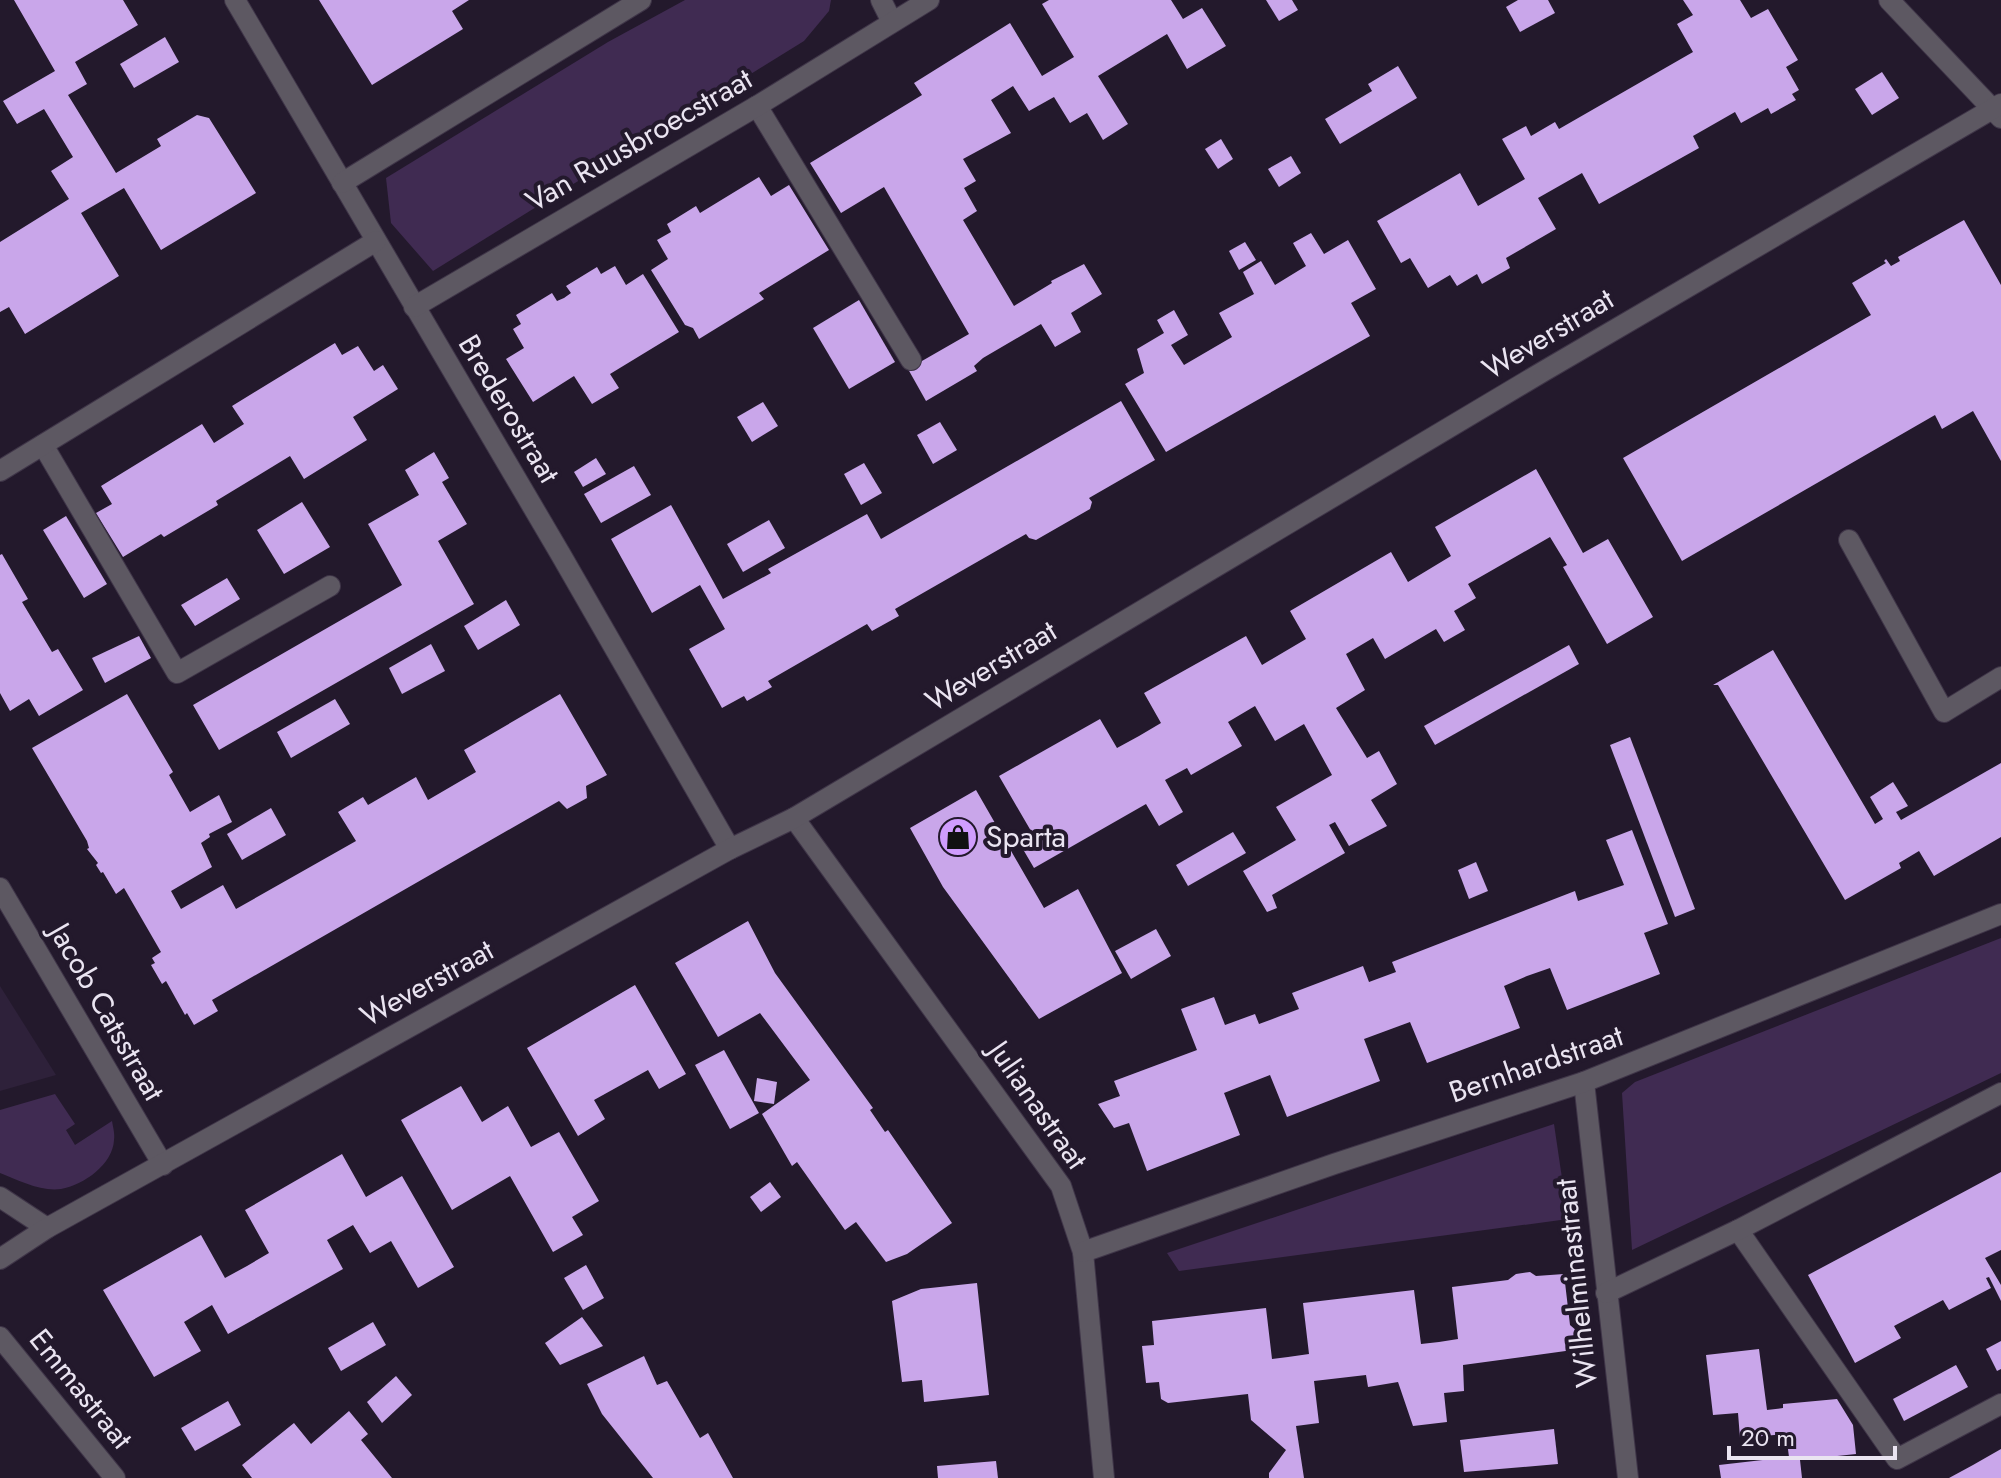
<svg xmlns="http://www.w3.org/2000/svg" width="2001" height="1478" viewBox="0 0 2001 1478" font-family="Jost,sans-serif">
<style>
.built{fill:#2e213a}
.green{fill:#402b52}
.building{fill:#c9a6ea}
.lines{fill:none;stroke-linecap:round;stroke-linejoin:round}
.service-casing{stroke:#3f3548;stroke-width:22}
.minor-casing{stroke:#3f3548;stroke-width:22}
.service{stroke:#5d5862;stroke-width:20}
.minor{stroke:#5d5862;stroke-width:20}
.labels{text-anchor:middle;stroke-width:8;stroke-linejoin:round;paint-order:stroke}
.street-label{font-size:30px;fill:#eae4f1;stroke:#23192c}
.poi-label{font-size:30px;fill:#eae4f1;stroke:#23192c;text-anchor:start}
</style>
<rect width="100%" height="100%" fill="#23192c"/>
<polygon class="built" points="0,986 56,1075 0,1091"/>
<g class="green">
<polygon points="685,0 831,0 829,11 804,41 433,271 391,223 386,178 608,42"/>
<polygon points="2001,938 2001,1073 1632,1250 1622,1093 1635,1082"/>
<path d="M55 1094 75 1124 66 1130 75 1145 112 1121C113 1127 115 1134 114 1140 113 1164 84 1185 61 1189 41 1192 18 1180 0 1173V1110Z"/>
<polygon points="1554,1124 1568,1219 1179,1271 1167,1253"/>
</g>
<g class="building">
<polygon points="14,0 123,0 138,25 75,62 87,84 68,95 116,173 161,146 157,139 197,115 209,118 256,193 161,250 124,188 81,213 119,276 25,334 9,307 0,312 0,242 69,199 51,171 73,157 44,109 17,124 3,101 55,71"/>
<polygon points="319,0 469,0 452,11 463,29 372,85"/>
<polygon points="1049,0 1171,0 1183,19 1202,8 1226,46 1187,69 1167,34 1098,76 1128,124 1103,140 1087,113 1070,123 1054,97 1029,111 1013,86 991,100 1011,133 963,159 976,181 964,188 977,211 963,220 1014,306 1052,283 1051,281 1084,264 1102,294 1071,313 1081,332 1055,347 1041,324 983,358 974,366 977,371 926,401 908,369 969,334 884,187 841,213 810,163 922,95 914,83 1010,23 1042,76 1074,57 1042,4"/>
<polygon points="1266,0 1292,0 1298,10 1279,21"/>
<polygon points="1518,0 1548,0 1555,13 1520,32 1506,7"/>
<polygon points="1683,0 1740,0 1751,18 1768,9 1798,60 1786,67 1799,90 1792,94 1796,100 1771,114 1768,108 1741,123 1735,112 1693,136 1699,148 1599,204 1582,173 1538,198 1556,229 1506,258 1510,268 1482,284 1477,274 1457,286 1450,275 1428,288 1410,258 1401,263 1377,221 1460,173 1478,206 1525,179 1502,139 1526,126 1531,136 1555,122 1559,129 1693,52 1677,24 1693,15"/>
<polygon points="165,37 179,62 134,88 120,64"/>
<polygon points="1398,66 1417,98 1340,144 1325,119 1372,91 1368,84"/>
<polygon points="1882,72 1899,98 1872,115 1855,89"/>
<polygon points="1221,139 1233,159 1218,169 1205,149"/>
<polygon points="1291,156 1301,173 1279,187 1268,169"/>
<polygon points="759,177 771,196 789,185 829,250 759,293 764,299 699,339 693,328 685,325 651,270 668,259 657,240 671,232 667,224 696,206 700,213"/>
<polygon points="1964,220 2001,285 2001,461 1973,411 1942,429 1935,415 1682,561 1623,458 1871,315 1852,283 1886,263 1884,261 1886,259 1891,266 1900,261 1898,257"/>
<polygon points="1311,233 1324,254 1348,240 1376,289 1351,303 1370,336 1166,452 1125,384 1144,373 1137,349 1164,333 1157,320 1174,310 1188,335 1171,345 1184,365 1232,337 1219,313 1254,294 1243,272 1261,261 1275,285 1306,266 1293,243"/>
<polygon points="1245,242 1256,260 1239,270 1229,251"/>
<polygon points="615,266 626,285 643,274 679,332 610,374 619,388 592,404 574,376 533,402 506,359 524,348 513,329 521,324 516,315 552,293 557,301 564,298 571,293 566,286 597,267 601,274"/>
<polygon points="859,300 895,362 849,389 813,328"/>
<polygon points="335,343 342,355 358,346 374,371 383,365 398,389 353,417 367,440 304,479 290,456 216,501 218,505 164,537 161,534 123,557 96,513 112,504 101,486 202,424 214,443 244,424 232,406"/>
<polygon points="1121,401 1155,460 1089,498 1092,502 1090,509 1036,540 1029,538 1026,534 895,609 899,616 872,631 867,624 768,681 772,687 747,701 744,696 722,708 689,649 725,629 700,585 652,613 611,539 671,505 723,599 771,573 768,569 867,514 881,539"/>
<polygon points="763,402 778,426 752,442 737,417"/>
<polygon points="940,422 957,450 933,464 917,435"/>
<polygon points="434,452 449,478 442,482 467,524 438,541 474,604 219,750 193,705 402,585 368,524 419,495 405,470"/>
<polygon points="596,458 606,474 583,487 574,472"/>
<polygon points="864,463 882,493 861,505 844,474"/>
<polygon points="634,466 651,495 601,523 584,494"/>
<polygon points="1536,469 1583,553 1608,539 1653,617 1607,644 1563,567 1567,565 1550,537 1468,584 1476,598 1454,611 1465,630 1444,642 1436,629 1385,659 1373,638 1346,654 1365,690 1336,708 1367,758 1379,751 1397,784 1371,800 1387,826 1349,846 1335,822 1329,825 1345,853 1272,895 1277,908 1267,912 1243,871 1296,840 1276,807 1332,775 1304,724 1275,741 1255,706 1228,722 1242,746 1191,775 1187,768 1165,780 1183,812 1159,826 1146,804 1034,868 1017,839 1031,831 999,776 1100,719 1117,748 1139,736 1161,723 1144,693 1246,636 1262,665 1306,639 1290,611 1391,552 1408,582 1451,556 1435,527"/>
<polygon points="302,502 330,547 284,574 257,530"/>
<polygon points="66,516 107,584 84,598 43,530"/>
<polygon points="769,520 785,548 743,572 727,544"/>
<polygon points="2,554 28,599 22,602 52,652 58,649 83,690 39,716 29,699 10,711 0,693 0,555"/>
<polygon points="227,578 240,599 195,626 181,605"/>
<polygon points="506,600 520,625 478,650 464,626"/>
<polygon points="139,636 151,658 105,683 92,658"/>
<polygon points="431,644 445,671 402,694 389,668"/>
<polygon points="1569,645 1579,664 1435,745 1424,726"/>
<polygon points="1773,650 1875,824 1883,819 1870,797 1893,782 1908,806 1896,812 1901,820 2001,763 2001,837 1934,876 1919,851 1899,863 1901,868 1845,900 1718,685 1713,685"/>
<polygon points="127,694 173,772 169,775 190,812 219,795 232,822 209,834 210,837 201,843 212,867 171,891 181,909 223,885 236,909 356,841 338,812 363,797 368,805 416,777 428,800 476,772 464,750 560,694 607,775 586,786 587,798 567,809 559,801 212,1000 218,1011 194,1025 187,1013 185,1015 166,981 162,984 151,965 155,963 152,958 161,952 124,888 116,894 103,872 101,873 96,865 98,863 87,849 89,848 87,841 32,748"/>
<polygon points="335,699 350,724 291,758 277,732"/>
<polygon points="1630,737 1695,909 1675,917 1610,745"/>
<polygon points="976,790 1044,908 1078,889 1122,973 1039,1019 943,887 910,828"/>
<polygon points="271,808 286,835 242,860 227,834"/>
<polygon points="1632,830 1668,924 1644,933 1660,974 1567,1010 1550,968 1527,976 1504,986 1520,1028 1427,1063 1410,1022 1364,1039 1380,1081 1287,1117 1270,1075 1224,1093 1240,1135 1147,1171 1129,1123 1114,1128 1098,1104 1120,1096 1114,1081 1197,1050 1181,1009 1214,997 1225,1025 1255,1014 1259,1024 1299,1009 1292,993 1363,966 1369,982 1396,972 1392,962 1575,891 1578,901 1624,885 1606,840"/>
<polygon points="1233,832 1246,853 1188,886 1176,865"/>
<polygon points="1476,862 1488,891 1469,899 1458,870"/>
<polygon points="748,921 775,973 873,1108 870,1110 885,1132 888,1130 952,1223 907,1254 886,1262 856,1222 845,1230 797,1162 792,1166 762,1114 810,1080 760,1013 718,1037 675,963"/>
<polygon points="1156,929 1171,956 1131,979 1115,951"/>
<polygon points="635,985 686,1074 659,1089 648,1070 594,1100 605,1119 578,1136 527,1048"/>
<polygon points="724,1050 759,1113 730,1129 695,1065"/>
<polygon points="757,1078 777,1082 774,1104 754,1101"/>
<polygon points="461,1086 482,1122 508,1106 531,1147 559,1132 599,1201 572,1217 583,1235 553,1252 510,1176 452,1210 401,1120"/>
<polygon points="342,1154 366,1197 402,1176 454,1267 418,1288 391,1241 370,1253 353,1225 327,1240 343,1269 228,1334 212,1305 184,1322 201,1351 154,1377 103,1290 201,1235 225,1278 247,1266 269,1253 245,1210"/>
<polygon points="2001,1172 2001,1250 1985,1258 2001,1285 2001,1301 1989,1277 1986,1278 1991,1288 1949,1310 1943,1300 1894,1326 1901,1338 1855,1363 1808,1275"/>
<polygon points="770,1182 781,1197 761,1212 750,1197"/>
<polygon points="586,1265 604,1298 583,1310 564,1278"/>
<polygon points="1530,1272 1536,1276 1564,1274 1570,1325 1578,1332 1580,1349 1463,1365 1464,1391 1444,1393 1447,1422 1413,1426 1398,1382 1368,1387 1366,1375 1314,1381 1319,1423 1296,1426 1304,1478 1269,1478 1269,1473 1286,1450 1251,1420 1248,1394 1168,1403 1161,1399 1159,1382 1146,1383 1142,1346 1154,1345 1152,1321 1266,1308 1272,1359 1288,1357 1309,1354 1303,1303 1414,1290 1421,1344 1439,1342 1458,1339 1452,1287 1508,1280 1516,1274"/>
<polygon points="977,1283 989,1395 924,1402 922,1380 902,1382 892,1301 921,1289"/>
<polygon points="582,1317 603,1346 560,1365 545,1343"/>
<polygon points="373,1322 386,1345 341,1371 328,1348"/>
<polygon points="2001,1341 2001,1369 1997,1371 1986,1349"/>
<polygon points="1759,1349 1767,1410 1783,1408 1783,1404 1837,1399 1853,1425 1856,1454 1800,1460 1802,1478 1721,1478 1719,1465 1789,1457 1786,1434 1740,1438 1738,1413 1713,1415 1706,1355"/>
<polygon points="644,1356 657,1385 667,1381 700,1438 708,1433 733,1478 653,1478 602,1414 587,1384"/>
<polygon points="1956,1365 1968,1387 1904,1421 1893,1399"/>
<polygon points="396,1376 412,1395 382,1423 367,1402"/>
<polygon points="228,1401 241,1425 195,1451 181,1428"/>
<polygon points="349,1411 368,1434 361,1440 392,1478 252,1478 242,1465 294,1423 311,1444"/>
<polygon points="1554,1429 1558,1464 1464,1472 1460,1440"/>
<polygon points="2001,1449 2001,1478 1949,1478 1973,1465"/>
<polygon points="996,1461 998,1478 938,1478 937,1466"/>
</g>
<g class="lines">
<g class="service-casing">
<g id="service">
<polyline points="757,106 911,360"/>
<polyline points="43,445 177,673 330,586"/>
<polyline points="1849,540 1944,712 2001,677"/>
<polyline points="0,1197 47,1228"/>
<polyline points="1738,1230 1897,1459 2001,1404"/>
</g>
</g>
<g class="minor-casing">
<g id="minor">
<polyline points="235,0 561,555 730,849"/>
<polyline points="881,0 892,22"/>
<polyline points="1889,0 2001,118"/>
<polyline points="342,183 641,0"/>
<polyline points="414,307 757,106 929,0"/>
<polyline points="0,471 376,241"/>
<polyline points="794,818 1061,1186 1083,1252 1104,1478"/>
<polyline points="0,888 163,1165"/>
<polyline points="1584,1082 1628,1478"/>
<polyline points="1083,1252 1334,1164 1584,1082 2001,914"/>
<polyline points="0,1259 47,1228 730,849 794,818 1544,371 2001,104"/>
<polyline points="1606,1293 1738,1230 2001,1093"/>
<polyline points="0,1337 115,1478"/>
</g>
</g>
<use href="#service" class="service"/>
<use href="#minor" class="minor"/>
</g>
<defs>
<g id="shop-disc" transform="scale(2)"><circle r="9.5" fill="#d09dfe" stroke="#23192c"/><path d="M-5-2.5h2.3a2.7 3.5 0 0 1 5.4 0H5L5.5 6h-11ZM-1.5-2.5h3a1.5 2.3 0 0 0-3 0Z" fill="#111"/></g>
</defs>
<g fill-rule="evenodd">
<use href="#shop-disc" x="958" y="837"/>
</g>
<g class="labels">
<g class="street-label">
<text transform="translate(639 140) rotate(-30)" y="10">Van Ruusbroecstraat</text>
<text transform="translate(1548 334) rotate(-31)" y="10">Weverstraat</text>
<text transform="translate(509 409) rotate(59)" y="10">Brederostraat</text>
<text transform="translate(991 666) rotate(-31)" y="10">Weverstraat</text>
<text transform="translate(427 983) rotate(-29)" y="10">Weverstraat</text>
<text transform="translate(107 1012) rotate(60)" y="10">Jacob Catsstraat</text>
<text transform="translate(1536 1064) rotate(-19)" y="10">Bernhardstraat</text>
<text transform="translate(1038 1105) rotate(55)" y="10">Julianastraat</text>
<text transform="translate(1576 1283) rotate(-96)" y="10">Wilhelminastraat</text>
<text transform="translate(81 1389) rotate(51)" y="10">Emmastraat</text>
</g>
<g class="poi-label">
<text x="986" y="847">Sparta</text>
</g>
</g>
<path d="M1729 1446v12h166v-12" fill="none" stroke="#eae4f1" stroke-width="4"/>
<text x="1741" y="1446" font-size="24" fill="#eae4f1" stroke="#23192c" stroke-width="6" paint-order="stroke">20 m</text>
</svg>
